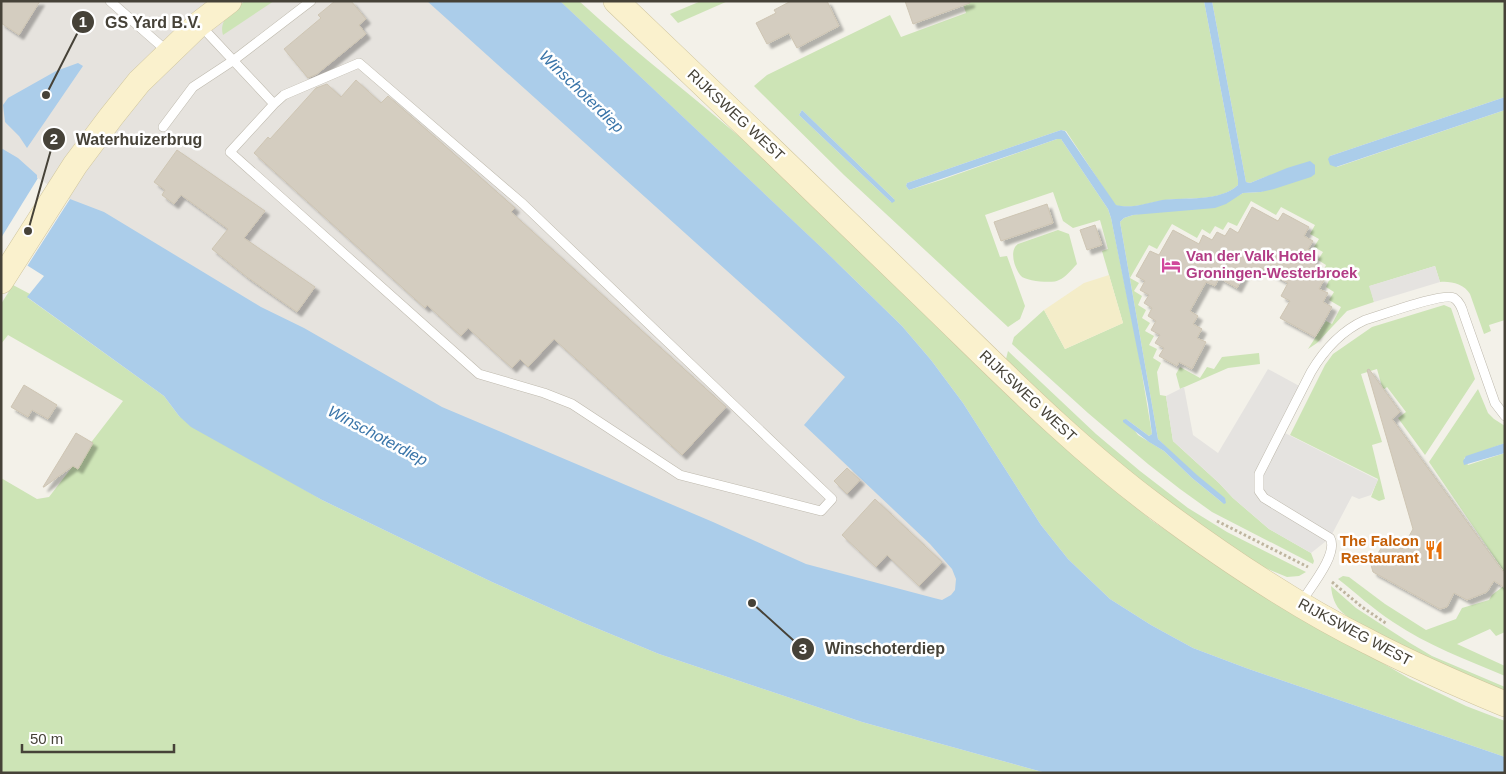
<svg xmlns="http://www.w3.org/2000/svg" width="1506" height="774" viewBox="0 0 1506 774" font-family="Arial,sans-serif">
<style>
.industrial{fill:#e6e3de}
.green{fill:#cde4b6;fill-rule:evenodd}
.sand{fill:#f4edc9}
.parking{fill:#e5e3e0}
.water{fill:#abcdea}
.pier{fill:#f3f1e9}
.building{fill:#d4cdc0;stroke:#cec5b3;filter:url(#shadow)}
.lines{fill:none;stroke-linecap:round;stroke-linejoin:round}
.service-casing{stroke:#beb9ad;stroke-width:10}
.secondary-casing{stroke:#cfc59d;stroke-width:26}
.path{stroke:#beb59f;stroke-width:3;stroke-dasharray:2.5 2.5;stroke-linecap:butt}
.service{stroke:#fff;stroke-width:9}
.secondary{stroke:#faf1cd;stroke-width:25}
.labels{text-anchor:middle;stroke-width:5;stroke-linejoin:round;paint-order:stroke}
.street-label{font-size:15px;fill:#464238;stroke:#fff}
.hotel-label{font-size:15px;font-weight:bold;fill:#b23c85;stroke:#fff;text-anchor:start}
.food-label{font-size:15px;font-weight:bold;fill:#c56008;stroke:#fff;text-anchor:end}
.water-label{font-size:16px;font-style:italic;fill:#3a75a9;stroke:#fff}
.leader{fill:none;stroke:#464238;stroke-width:2}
.callout-dot{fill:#464238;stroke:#fff;stroke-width:2}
.mark-label{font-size:15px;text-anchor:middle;font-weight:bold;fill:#fff}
.callout-label{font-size:16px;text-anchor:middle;font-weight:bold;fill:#464238;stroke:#fff;stroke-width:5;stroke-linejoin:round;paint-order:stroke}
</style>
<defs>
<filter id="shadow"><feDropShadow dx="4.5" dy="4.5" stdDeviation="1" flood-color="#0004"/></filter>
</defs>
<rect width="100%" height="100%" fill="#f3f1e9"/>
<polygon class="industrial" points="1,1 570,1 817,228 1046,637 815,612 1,191"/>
<g class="green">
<path d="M245 1H274L223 35C218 19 235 9 245 1Z"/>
<path d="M560 1H579C642 59 712 110 775 168 889 273 1001 382 1114 488L1151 520 1205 557 1367 654 1410 679 1466 706 1505 721V757L1246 668 1193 648 1151 625 1110 599 1068 559 1041 525 963 403 931 360 902 326 823 249Z"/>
<polygon points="701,1 728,1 678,23 670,14"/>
<path d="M962 1H1204L1238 180V185C1220 202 1189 197 1166 200 1150 202 1131 210 1115 205L1066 131 1061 130 907 183 906 186 909 190 941 180 1057 139H1061L1108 209 1111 218 1138 350 1152 434 1149 436 1126 419 1138 435 1164 451 1192 478 1224 504 1158 439 1120 222 1124 218 1133 215 1236 197 1243 193 1261 192 1315 166 1265 177 1250 183 1246 182 1212 1H1505V97L1330 156 1337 167 1505 110V320L1489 325 1491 331 1484 334 1470 294C1464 284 1451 281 1440 282L1435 266 1370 286 1374 302 1347 311 1317 343 1308 349 1326 321 1332 324 1341 307 1329 300 1334 292 1326 287 1330 278 1322 274 1326 265 1318 260 1323 252 1314 247 1319 239 1310 234 1315 225 1281 207 1276 215 1251 201 1237 226 1228 222 1223 230 1215 226 1210 234 1202 229 1197 238 1172 224 1157 249 1149 245 1130 278 1139 283 1134 291 1142 296 1138 305 1146 310 1142 318 1150 323 1145 331 1154 336 1149 345 1157 349 1153 358 1161 363 1157 372 1160 395 1166 396 1173 441 1219 483 1233 498 1269 529 1311 553 1314 561 1313 564 1212 512 1180 489 1148 464 1088 413 1012 344 1014 337 1044 310 1065 349 1123 323 1102 251 1108 249 1100 220 1073 228 1063 221 1053 192 985 215 1000 257 1007 256 1025 306 1020 319 1008 327 844 175 754 86 767 75 890 15 901 37 966 13ZM802 110 803 111 894 199 891 202 799 115Z"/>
<path d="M1058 230 1069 234 1077 264C1072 269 1066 277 1059 280 1054 284 1025 281 1021 276 1014 268 1009 250 1018 244Z"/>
<polygon points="13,285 30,294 28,298 164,396 179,416 322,500 492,582 584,623 659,654 862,722 1046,773 1,773 1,478 37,499 49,497 123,401 8,335 1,344 1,304"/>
<polygon points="1444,305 1451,308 1475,379 1425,455 1398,418 1406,412 1387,387 1383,390 1377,369 1361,374 1382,442 1372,445 1385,499 1379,501 1371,497 1378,479 1290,435 1325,365 1333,354 1372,327"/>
<polygon points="1008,351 1096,434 1140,471 1188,508 1227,532 1306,572 1299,576 1287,577 1263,567 1243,556 1160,497 1080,431 1006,359"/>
<polygon points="1259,353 1260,364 1228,368 1180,389 1176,374 1180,367 1200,378 1207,367 1214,369 1222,357"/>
<polygon points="1478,389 1488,413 1494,419 1505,426 1505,443 1464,458 1468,465 1505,453 1505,573 1429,462"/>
<path d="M1343 576 1349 577 1385 604 1426 630 1456 619 1462 608 1489 600 1492 595 1505 585V632L1496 636 1490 629 1457 644 1505 666V676C1467 660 1427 645 1393 622 1373 609 1356 593 1338 579Z"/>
<path d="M1331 586 1356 608 1410 643 1432 656 1505 687V693C1467 678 1430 661 1393 642 1377 633 1358 626 1343 613 1335 606 1332 597 1331 586Z"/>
</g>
<polygon class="sand" points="1109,275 1123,323 1065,349 1044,310 1084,283"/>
<g class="parking">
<polygon points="1435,266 1440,282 1374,302 1369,286"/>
<polygon points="1268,369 1303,388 1281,431 1378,480 1371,495 1359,499 1352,496 1330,538 1311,553 1269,529 1233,498 1219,483 1173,441 1166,396 1184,387 1193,435 1218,453"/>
</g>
<g class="water">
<polygon points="427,1 560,1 823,249 902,326 931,360 963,403 1041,525 1068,559 1110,599 1151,625 1193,648 1246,668 1505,757 1505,773 1046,773 862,722 659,654 584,623 492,582 322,500 191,427 179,416 164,396 27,297 44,276 1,249 1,148 18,158 37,175 37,178 70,199 104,212 261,307 304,328 442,407 713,522 806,564 934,598 942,600 951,595 955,590 956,579 952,569 930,544 804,425 845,377"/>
<path d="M1204 1H1212L1246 182 1250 183 1287 168 1310 161 1315 165V174L1311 177 1274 189 1261 192 1243 193 1226 204 1215 208 1133 215 1124 218 1120 222 1158 439 1197 475 1225 498 1226 503 1224 504 1192 478 1164 451 1149 442 1123 422V420L1126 419 1149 436 1152 434 1148 404 1111 218 1108 209 1061 139H1057L909 190 906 186 907 183 1061 130 1065 131 1116 205C1131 209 1147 203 1162 200 1185 197 1220 202 1238 185V180Z"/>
<polygon points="78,63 83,66 27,148 19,136 5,122 3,105 8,98 56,71"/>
<polygon points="1505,97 1505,110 1336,167 1330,165 1328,159 1330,156"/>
<polygon points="802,110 894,199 895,201 892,203 891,202 799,115"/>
<polygon points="1505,443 1505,453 1464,465 1463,461 1466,456"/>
</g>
<polygon class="pier" points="38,178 70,199 26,268 1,252 1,238"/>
<g class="building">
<polygon points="1,1 40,1 19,35 1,23"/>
<polygon points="335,1 351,1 366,19 359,25 366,34 317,74 308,78 284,49 321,18 318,15"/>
<polygon points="791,1 827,1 839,26 797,48 789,33 767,44 756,23 776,13 774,10"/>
<polygon points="905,1 970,1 970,3 913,24"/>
<polygon points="356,80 381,103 388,96 444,145 515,208 511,212 726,407 682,455 554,339 528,367 520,359 512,368 468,328 461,336 427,305 425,308 254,153 268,137 270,139 316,88 327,84 341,97"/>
<polygon points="177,150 265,211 244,238 315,287 297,312 247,277 212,249 228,229 181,195 174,204 162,195 165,190 154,182"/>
<polygon points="1047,204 1053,223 1001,241 994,222"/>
<polygon points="1252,207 1278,221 1283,213 1309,227 1304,236 1313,241 1308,249 1317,254 1312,262 1320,267 1316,275 1324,280 1319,289 1328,293 1323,302 1332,307 1315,337 1280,318 1290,301 1281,296 1288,283 1259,267 1255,275 1246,271 1237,288 1219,278 1215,286 1206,282 1190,311 1198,316 1193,324 1202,329 1197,338 1206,342 1192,369 1179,362 1177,366 1159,356 1164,348 1155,343 1160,335 1151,330 1156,321 1148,316 1152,308 1144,303 1149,295 1140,290 1145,281 1136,276 1150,251 1159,255 1173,230 1199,244 1203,235 1212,240 1217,232 1225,236 1230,228 1238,233"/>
<polygon points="1095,225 1102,245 1087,250 1080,230"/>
<polygon points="1369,369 1400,412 1392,419 1505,574 1505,588 1494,581 1487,592 1467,600 1454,593 1447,607 1440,609 1373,572 1371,565 1383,545 1390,542 1402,549 1413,529 1367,370"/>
<polygon points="24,385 57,405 48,419 32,410 28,417 11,407"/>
<polygon points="76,433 93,443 78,469 73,466 44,487 43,487"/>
<polygon points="847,468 860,480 847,494 834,481"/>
<polygon points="875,499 942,562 919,586 887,555 876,567 842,535"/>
</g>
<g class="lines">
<g class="service-casing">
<g id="service">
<polyline points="110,1 168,52"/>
<polyline points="201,26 274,104 230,152 479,374 544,393 572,404 680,475 821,511 832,499 523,204 359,63 284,95 274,104"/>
<polyline points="163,127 193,87 234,60 311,1"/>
<path d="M1300 604C1309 589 1339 554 1330 538L1264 498 1259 491V474L1311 372C1324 350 1341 331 1365 320 1380 316 1443 292 1454 298 1460 302 1462 308 1464 315L1495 403 1505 416"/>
</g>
</g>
<g class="secondary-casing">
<g id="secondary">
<path d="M616 1C717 97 818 194 918 291 995 365 1070 443 1156 507 1223 557 1294 605 1369 642 1413 665 1459 685 1505 704"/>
<polyline points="1,281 75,165 111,117 139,82 199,24 229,1"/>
</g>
</g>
<g class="path">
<polyline points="1217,521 1308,567"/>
<polyline points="1332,582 1362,607 1387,624"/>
</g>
<use href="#service" class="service"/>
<use href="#secondary" class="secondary"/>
</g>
<defs>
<g id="hotel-bare" transform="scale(1.5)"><path d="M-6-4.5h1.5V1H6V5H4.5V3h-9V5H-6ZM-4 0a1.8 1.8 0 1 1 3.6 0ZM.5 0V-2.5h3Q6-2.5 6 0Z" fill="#d1479c" stroke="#fff" stroke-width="2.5" paint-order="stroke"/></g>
<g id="restaurant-bare" transform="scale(1.5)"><path d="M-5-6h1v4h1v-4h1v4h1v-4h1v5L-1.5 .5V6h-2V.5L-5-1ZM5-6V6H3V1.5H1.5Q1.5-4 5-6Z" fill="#e8710a" stroke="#fff" stroke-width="2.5" paint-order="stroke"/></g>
</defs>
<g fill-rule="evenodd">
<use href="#hotel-bare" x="1171" y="265"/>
<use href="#restaurant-bare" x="1434" y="550"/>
</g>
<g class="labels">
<g class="street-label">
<text transform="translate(736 115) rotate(43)" y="5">RIJKSWEG WEST</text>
<text transform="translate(1028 396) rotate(43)" y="5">RIJKSWEG WEST</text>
<text transform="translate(1355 632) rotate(28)" y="5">RIJKSWEG WEST</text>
</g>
<g class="hotel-label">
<text x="1186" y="261">Van der Valk Hotel<tspan x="1186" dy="17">Groningen-Westerbroek</tspan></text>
</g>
<g class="food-label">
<text x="1419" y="546">The Falcon<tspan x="1419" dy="17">Restaurant</tspan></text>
</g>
<g class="water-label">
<text transform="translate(582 91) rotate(44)" y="6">Winschoterdiep</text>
<text transform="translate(378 435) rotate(28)" y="6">Winschoterdiep</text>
</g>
</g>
<path class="leader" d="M46 95L83 22M28 231L54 139M752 603L803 649"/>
<g class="callout-dot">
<circle cx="46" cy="95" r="5"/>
<circle cx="28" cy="231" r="5"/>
<circle cx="752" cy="603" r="5"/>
<circle cx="83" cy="22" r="12"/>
<circle cx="54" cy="139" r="12"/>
<circle cx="803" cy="649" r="12"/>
</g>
<g class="mark-label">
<text x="83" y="27">1</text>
<text x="54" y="144">2</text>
<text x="803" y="654">3</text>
</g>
<g class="callout-label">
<text x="153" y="28">GS Yard B.V.</text>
<text x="139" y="145">Waterhuizerbrug</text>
<text x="885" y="654">Winschoterdiep</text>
</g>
<rect width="1506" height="774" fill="none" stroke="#464238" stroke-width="5"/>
<path d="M22 744v8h152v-8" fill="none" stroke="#464238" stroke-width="2.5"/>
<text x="30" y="744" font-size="15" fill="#464238" stroke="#ffffff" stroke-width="4" paint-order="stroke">50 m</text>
</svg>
